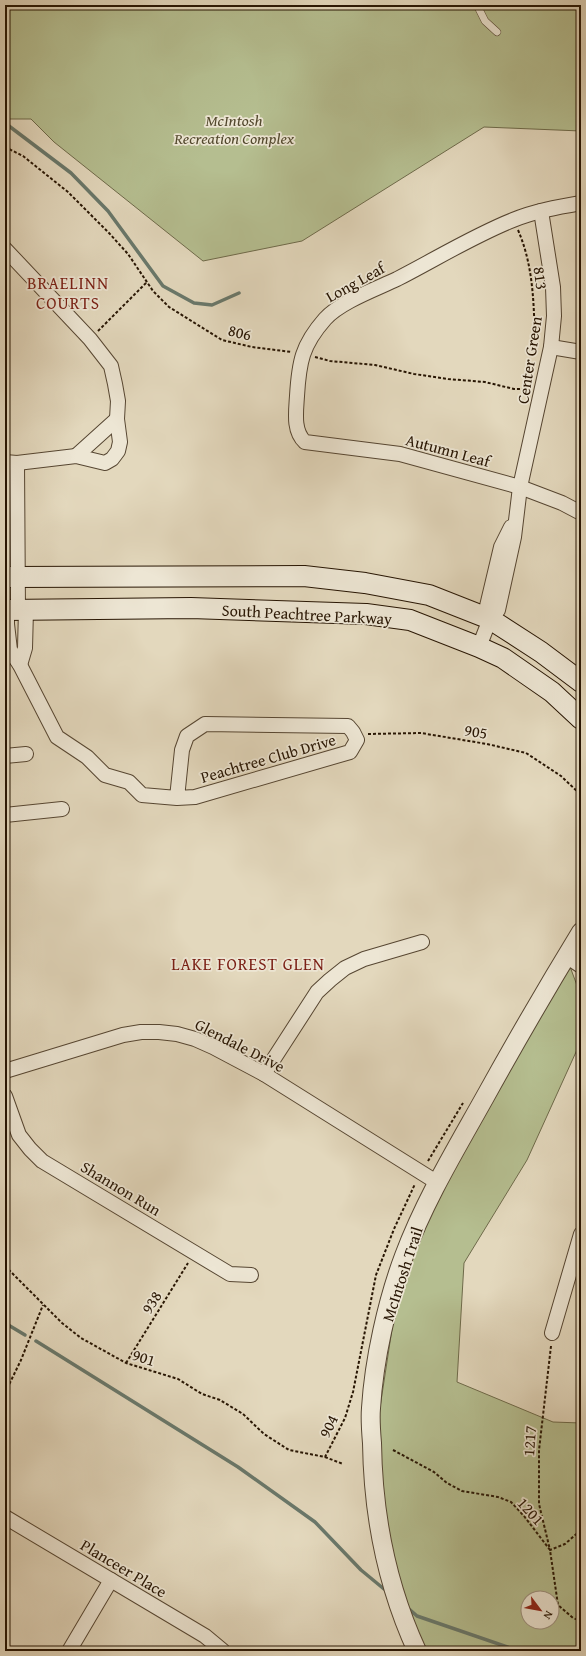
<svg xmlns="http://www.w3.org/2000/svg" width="586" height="1656" viewBox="0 0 586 1656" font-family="'Gentium Book Plus',serif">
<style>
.green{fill:#b5be90;stroke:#6e6a4a;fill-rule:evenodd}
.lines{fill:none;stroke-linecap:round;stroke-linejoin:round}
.stream{stroke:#69786b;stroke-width:3.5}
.service-casing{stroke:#564632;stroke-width:8}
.minor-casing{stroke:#564632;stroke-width:16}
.tertiary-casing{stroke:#564632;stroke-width:20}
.secondary-casing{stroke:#271503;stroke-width:22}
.path{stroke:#271503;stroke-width:2;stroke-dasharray:3 2;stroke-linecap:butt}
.service{stroke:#ede6d4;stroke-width:7}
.minor{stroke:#ede6d4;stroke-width:14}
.tertiary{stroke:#ede6d4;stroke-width:18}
.secondary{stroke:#ede6d4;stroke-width:20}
.labels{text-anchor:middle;stroke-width:3.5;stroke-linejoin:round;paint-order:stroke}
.park-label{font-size:16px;font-style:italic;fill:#52482d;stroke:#ede6d4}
.street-label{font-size:16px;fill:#271503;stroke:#ede6d4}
.neighbourhood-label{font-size:17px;letter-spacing:1px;fill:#7a1f14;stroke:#ede6d4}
</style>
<rect width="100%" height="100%" fill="#e3d8bd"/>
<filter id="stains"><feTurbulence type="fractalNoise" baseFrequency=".005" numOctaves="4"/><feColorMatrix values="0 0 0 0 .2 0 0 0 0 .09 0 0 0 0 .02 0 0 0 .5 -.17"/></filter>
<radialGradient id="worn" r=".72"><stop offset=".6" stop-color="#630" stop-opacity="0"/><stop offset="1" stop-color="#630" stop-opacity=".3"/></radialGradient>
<g class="green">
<polygon points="5,5 581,5 581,131 484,127 302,241 203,261 54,142 31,119 5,119"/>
<path d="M566 956 581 996V1041L527 1160 464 1263 457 1382 553 1422 581 1423V1651H417L413 1643 372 1460 403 1257ZM528 1598H552V1622H528Z"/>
</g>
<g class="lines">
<g class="stream">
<polyline points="5,123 71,173 108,211 163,286 194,303 212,305 239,293"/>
<polyline points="5,1323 25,1335"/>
<polyline points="36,1341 238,1467 315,1522 361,1570 384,1589"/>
<polyline points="409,1609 417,1616 519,1651"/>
</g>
<g class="service-casing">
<polyline id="service" points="477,5 485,21 497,32"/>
</g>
<g class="minor-casing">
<g id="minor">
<path d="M581 203C558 207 535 211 513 220 473 236 436 259 397 279 376 289 340 302 325 319 302 345 299 362 297 396 296 412 293 431 305 442L400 454 520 487 562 503 581 513"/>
<polyline points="5,249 90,339 111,366 115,384 118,401 117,419 120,442 118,451 112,459 105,463 76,456 17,463 5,462"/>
<polyline points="551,347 581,352"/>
<polyline points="76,456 117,419"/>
<polyline points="17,463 18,610"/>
<polyline points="7,610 7,624 10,650 20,665 57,737 87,757 105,775 129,782 142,795 177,798 182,750 187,736 205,724 348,726 353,732 357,740 350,752 195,797 177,798"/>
<polyline points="490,619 487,606 501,547 511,527"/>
<polyline points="479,647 490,619 498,610 514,537 520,487 551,347 554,316 553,287 541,211"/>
<polyline points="20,665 25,648 26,610"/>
<polyline points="5,756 26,754"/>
<polyline points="5,815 62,809"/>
<polyline points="566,956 581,966"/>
<polyline points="5,1071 123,1035 141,1032 159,1032 177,1034 195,1039 213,1047 264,1074 438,1183"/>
<polyline points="264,1074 317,992 330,980 345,968 364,959 422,942"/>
<polyline points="5,1096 19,1135 30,1149 42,1161 230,1274 251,1275"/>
<polyline points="552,1333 581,1234"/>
<polyline points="5,1517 205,1636 223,1651"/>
<polyline points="69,1651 111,1580"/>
</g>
</g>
<g class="tertiary-casing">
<path id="tertiary" d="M417 1651C387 1586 373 1514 372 1443 371 1431 370 1420 371 1408 374 1360 387 1301 404 1256 425 1200 456 1149 485 1097 516 1041 548 986 581 932"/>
</g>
<g class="secondary-casing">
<g id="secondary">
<polyline points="5,577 304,576 365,583 429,595 490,619 541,652 581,682"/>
<polyline points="5,610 191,608 366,614 410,620 479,647 503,658 552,692 581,719"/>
</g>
</g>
<g class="path">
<polyline points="5,147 23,156 68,192 109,233 128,254 153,291 169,307 222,340 252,347 292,352"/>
<path d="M518 230C535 269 534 313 535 354"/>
<polyline points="98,331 147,282"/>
<polyline points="315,357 330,361 375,365 414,374 448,379 485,382 514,389 530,389"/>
<polyline points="368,734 421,733 487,744 526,753 561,776 581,795"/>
<polyline points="577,917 581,911"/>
<polyline points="428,1161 463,1103"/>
<polyline points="5,1266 62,1323 81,1338 126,1363 178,1379 202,1394 220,1400 243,1414 264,1434 289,1450 325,1457 345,1418 353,1392 376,1275 394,1229 415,1184"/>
<polyline points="551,1346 539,1450 539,1504 550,1550 565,1544 581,1530"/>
<polyline points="126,1363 188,1263"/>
<polyline points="5,1393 21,1360 43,1305"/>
<polyline points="393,1450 434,1472 447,1483 462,1491 498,1497 511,1502 524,1516 550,1550 558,1605 573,1618 581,1621"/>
<polyline points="325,1457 343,1464"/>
</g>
<use href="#service" class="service"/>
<use href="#minor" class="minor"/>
<use href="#tertiary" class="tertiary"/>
<use href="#secondary" class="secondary"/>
</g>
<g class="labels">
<g class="park-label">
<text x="234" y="126">McIntosh<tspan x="234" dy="18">Recreation Complex</tspan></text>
</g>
<g class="street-label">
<text transform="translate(541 278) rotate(82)" y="6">813</text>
<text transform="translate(355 282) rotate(-29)" y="6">Long Leaf</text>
<text transform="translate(240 332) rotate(14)" y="6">806</text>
<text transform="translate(529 360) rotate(-81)" y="6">Center Green</text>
<text transform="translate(448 450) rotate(15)" y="6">Autumn Leaf</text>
<text transform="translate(307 614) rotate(3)" y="6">South Peachtree Parkway</text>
<text transform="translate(476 731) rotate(10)" y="6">905</text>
<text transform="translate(268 758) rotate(-16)" y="6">Peachtree Club Drive</text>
<text transform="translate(240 1045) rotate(27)" y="6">Glendale Drive</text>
<text transform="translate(121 1188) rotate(31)" y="6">Shannon Run</text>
<text transform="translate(402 1274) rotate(-72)" y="6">McIntosh Trail</text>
<text transform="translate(151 1302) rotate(-58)" y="6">938</text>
<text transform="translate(144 1357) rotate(18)" y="6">901</text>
<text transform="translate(328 1426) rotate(-64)" y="6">904</text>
<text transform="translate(529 1441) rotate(-86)" y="6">1217</text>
<text transform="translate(531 1511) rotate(48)" y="6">1201</text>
<text transform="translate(124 1568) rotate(31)" y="6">Planceer Place</text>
</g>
<g class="neighbourhood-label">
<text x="68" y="289">BRAELINN<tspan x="68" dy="20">COURTS</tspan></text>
<text x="248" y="970">LAKE FOREST GLEN</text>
</g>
</g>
<rect width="586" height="1656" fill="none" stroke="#e3d8bd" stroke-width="20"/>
<rect x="6" y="6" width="574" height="1644" fill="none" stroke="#271503" stroke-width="2"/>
<rect x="10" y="10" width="566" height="1636" fill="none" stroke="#271503"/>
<g transform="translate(540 1610) rotate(122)"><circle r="19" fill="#ede6d4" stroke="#9e9280"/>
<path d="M0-3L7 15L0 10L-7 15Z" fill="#8f2418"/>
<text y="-6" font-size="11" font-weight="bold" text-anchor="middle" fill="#271503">N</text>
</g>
<rect width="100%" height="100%" filter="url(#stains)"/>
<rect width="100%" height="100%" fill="url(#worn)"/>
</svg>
